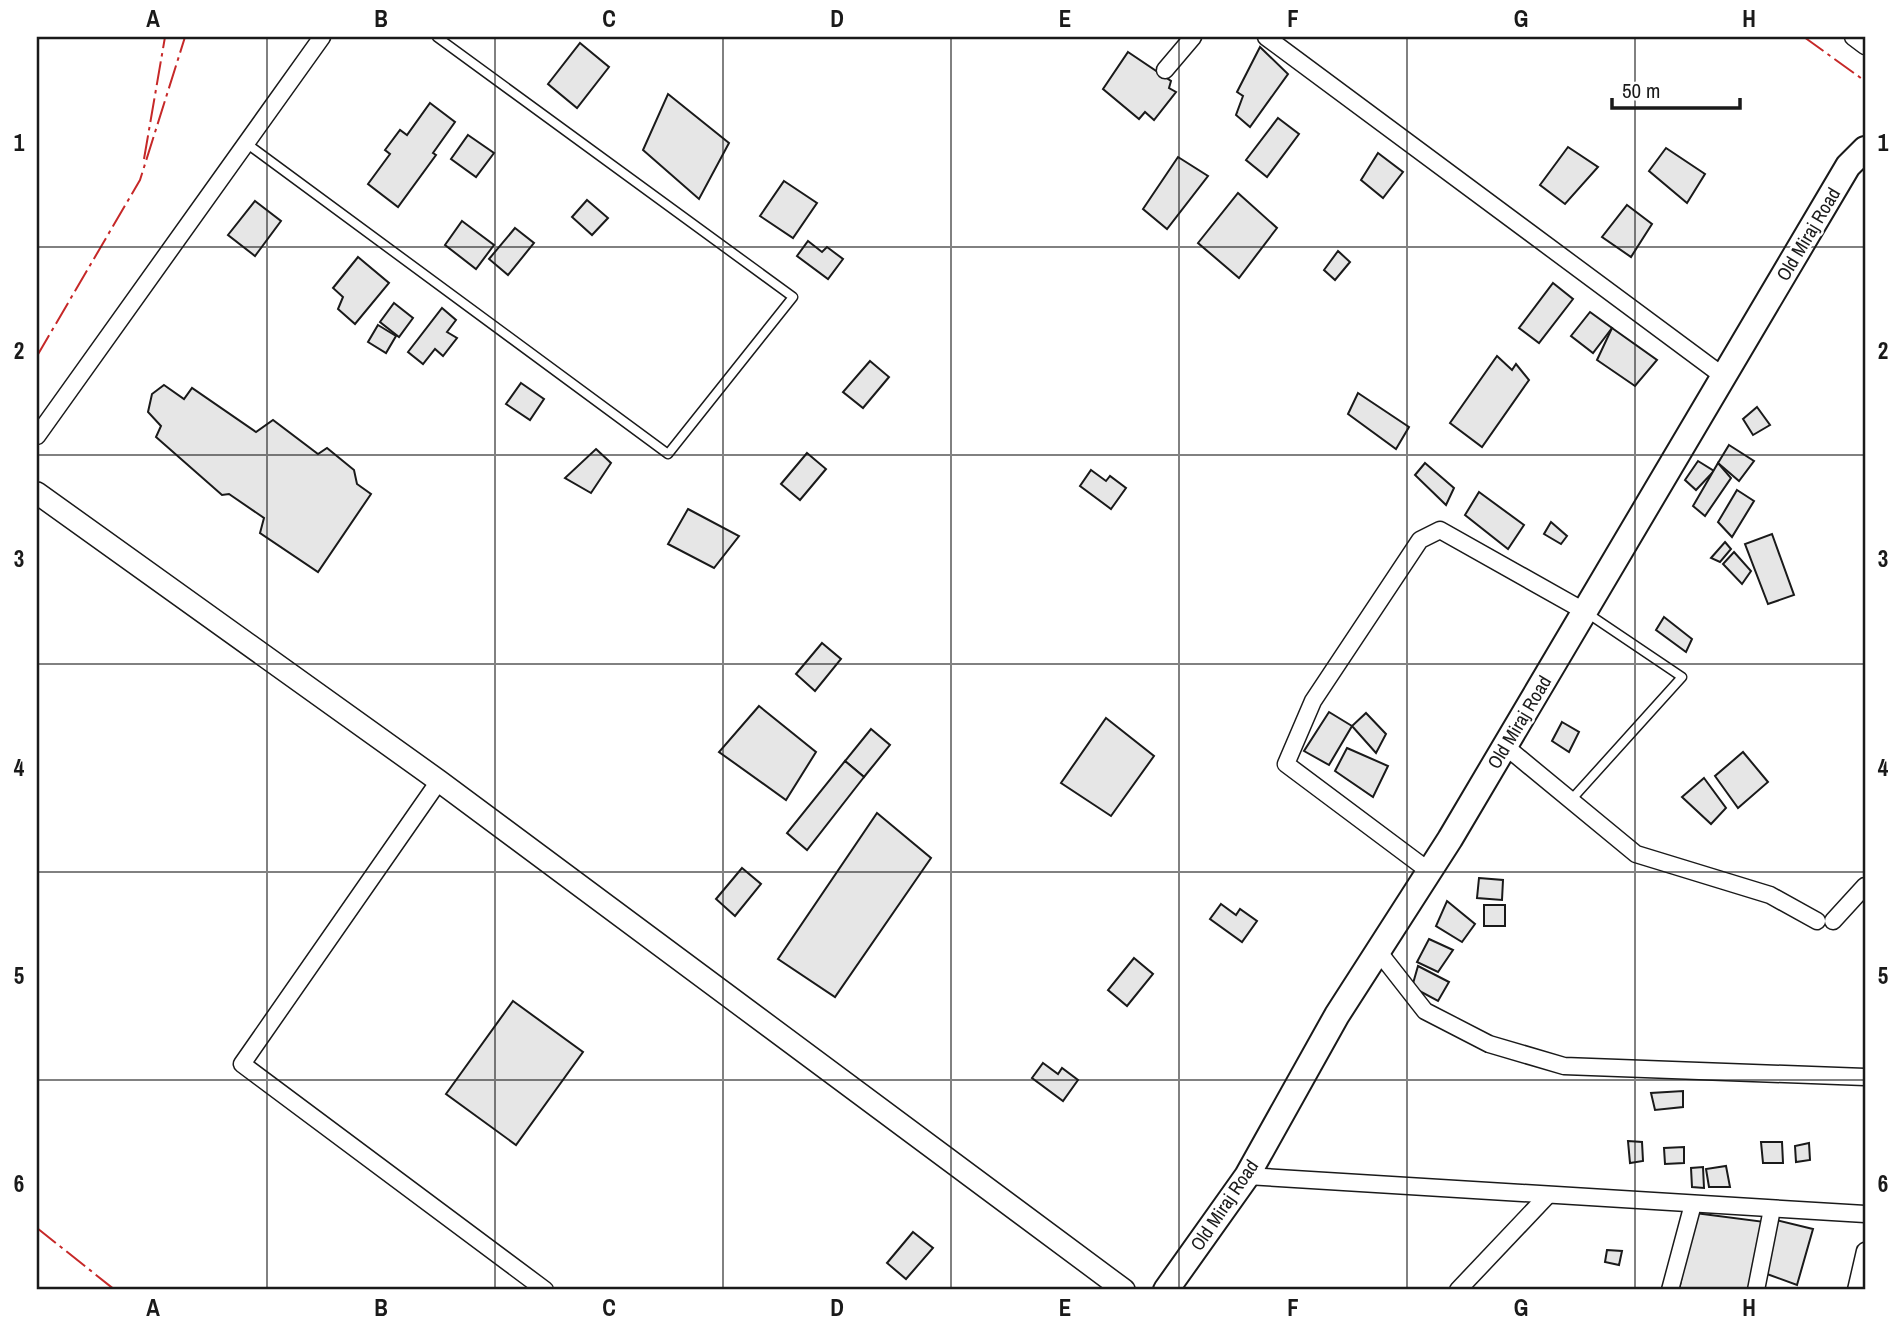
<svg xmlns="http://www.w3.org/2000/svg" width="1902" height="1327" viewBox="0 0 1902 1327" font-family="'Archivo Narrow',sans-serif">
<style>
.building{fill:#e6e6e6;stroke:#1a1a1a;stroke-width:2}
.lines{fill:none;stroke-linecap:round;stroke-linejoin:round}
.lane-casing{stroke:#1a1a1a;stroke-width:11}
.street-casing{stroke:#1a1a1a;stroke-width:19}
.secondary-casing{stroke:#1a1a1a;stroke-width:24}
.primary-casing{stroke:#1a1a1a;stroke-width:28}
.lane{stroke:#fff;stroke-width:8}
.street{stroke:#fff;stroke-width:16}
.secondary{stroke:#fff;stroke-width:21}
.primary{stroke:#fff;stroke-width:24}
.power{stroke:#c62828;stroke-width:2;stroke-dasharray:24 5 3.5 5;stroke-linecap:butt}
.grid{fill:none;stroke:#1a1a1a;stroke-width:2;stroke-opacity:0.55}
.labels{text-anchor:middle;stroke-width:5;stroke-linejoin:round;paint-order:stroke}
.street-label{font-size:19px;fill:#1a1a1a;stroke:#fff}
.neatline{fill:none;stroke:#1a1a1a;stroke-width:2.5}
.grid-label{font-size:23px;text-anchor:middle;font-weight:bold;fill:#1a1a1a}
</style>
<rect width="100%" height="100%" fill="#fff"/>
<g class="building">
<polygon points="580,43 609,67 577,108 548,84"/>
<polygon points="1260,47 1288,74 1250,127 1236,115 1243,96 1237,92"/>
<polygon points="1128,52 1171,81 1169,88 1176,92 1154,120 1145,112 1139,119 1103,89"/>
<polygon points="668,94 729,143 699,199 643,150"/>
<polygon points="430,103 455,122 433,153 436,155 398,207 368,184 390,154 385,150 400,130 407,135"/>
<polygon points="1278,118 1299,134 1267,177 1246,160"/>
<polygon points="468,135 494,153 476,177 451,159"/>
<polygon points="1568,147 1598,167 1565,204 1540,185"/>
<polygon points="1666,148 1705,174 1687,203 1649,171"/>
<polygon points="1378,153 1403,172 1383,198 1361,180"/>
<polygon points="1178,157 1208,176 1167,229 1143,209"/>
<polygon points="784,181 817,203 793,238 760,216"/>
<polygon points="1238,193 1277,228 1239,278 1198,243"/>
<polygon points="587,200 608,218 592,235 572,217"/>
<polygon points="255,201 281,221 255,256 228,235"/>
<polygon points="1627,205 1652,224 1631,257 1602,237"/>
<polygon points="462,221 494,245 476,269 445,245"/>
<polygon points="515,228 534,243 508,275 489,259"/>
<polygon points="808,241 822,252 827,247 843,259 828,279 797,256"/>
<polygon points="1338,251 1350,262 1335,280 1324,270"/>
<polygon points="358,257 389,283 355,324 338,309 343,297 333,288"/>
<polygon points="1553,283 1573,299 1539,343 1519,328"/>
<polygon points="394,303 413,318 399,337 380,322"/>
<polygon points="442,308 456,320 447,332 457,338 443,356 435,349 423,364 408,352"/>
<polygon points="1590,312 1612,328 1593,353 1571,336"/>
<polygon points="378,325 396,336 386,353 368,342"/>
<polygon points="1612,328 1657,360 1635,386 1597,360"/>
<polygon points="1497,356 1512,370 1516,364 1529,380 1482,447 1450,423"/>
<polygon points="870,361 889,377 863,408 843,392"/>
<polygon points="521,383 544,399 530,420 506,404"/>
<polygon points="164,385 184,399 192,388 256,432 273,420 318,454 327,448 354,470 357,484 371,494 318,572 260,533 264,518 229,494 222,495 156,437 161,426 148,412 152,394"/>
<polygon points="1358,393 1409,427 1396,449 1348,414"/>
<polygon points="1757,407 1770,425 1753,435 1743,419"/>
<polygon points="1729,445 1754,461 1739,481 1718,463"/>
<polygon points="596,449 611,463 591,493 565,478"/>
<polygon points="807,453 826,469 800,500 781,484"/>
<polygon points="1698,461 1714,471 1696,490 1685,480"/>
<polygon points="1425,463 1454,488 1446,505 1415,475"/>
<polygon points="1718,463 1731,478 1705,516 1693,506"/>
<polygon points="1091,470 1106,481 1110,476 1126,488 1111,509 1080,486"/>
<polygon points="1737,490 1754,501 1732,537 1718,522"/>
<polygon points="1479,492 1524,525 1508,549 1465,515"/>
<polygon points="688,509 739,536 714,568 668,544"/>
<polygon points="1551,522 1567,536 1561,544 1544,534"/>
<polygon points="1772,534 1794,595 1768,604 1745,544"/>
<polygon points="1725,542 1731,549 1720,562 1711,558"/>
<polygon points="1734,552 1751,571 1742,584 1723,564"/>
<polygon points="1664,617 1692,639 1686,652 1656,630"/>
<polygon points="822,643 841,659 815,691 796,674"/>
<polygon points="759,706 816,752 786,800 719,752"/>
<polygon points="1329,712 1352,726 1329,765 1304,751"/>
<polygon points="1366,713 1386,734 1376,753 1352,726"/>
<polygon points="1106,718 1154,756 1111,816 1061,783"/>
<polygon points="1562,722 1579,732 1569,752 1552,741"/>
<polygon points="871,729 890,745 864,777 845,761"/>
<polygon points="1347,748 1388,766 1373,797 1335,771"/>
<polygon points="1743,752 1768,782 1738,808 1715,776"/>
<polygon points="845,761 864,777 807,850 787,833"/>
<polygon points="1704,778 1726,808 1711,824 1682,797"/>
<polygon points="877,813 931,858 835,997 778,959"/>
<polygon points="742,868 761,884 735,916 716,899"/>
<polygon points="1479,878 1503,880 1502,900 1477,898"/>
<polygon points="1447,901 1475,924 1462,942 1436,926"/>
<polygon points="1221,904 1236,915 1240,909 1257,921 1242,942 1210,919"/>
<rect x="1484" y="905" width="21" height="21"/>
<polygon points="1429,939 1453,950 1438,972 1417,962"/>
<polygon points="1134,958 1153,974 1127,1006 1108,990"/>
<polygon points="1418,966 1449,982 1438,1001 1412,987"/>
<polygon points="513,1001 583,1052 516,1145 446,1094"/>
<polygon points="1043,1063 1058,1074 1062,1068 1078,1080 1063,1101 1032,1078"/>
<polygon points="1683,1091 1683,1107 1655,1110 1651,1093"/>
<polygon points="1628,1141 1642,1142 1643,1161 1630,1163"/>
<polygon points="1761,1142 1782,1142 1783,1163 1763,1163"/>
<polygon points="1809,1143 1810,1160 1796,1162 1795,1146"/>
<polygon points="1684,1147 1684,1163 1665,1164 1664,1148"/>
<polygon points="1726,1166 1730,1187 1709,1187 1706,1169"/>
<polygon points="1703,1167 1704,1188 1692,1187 1691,1168"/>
<polygon points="1695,1213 1765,1222 1751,1290 1679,1290"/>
<polygon points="1776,1220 1813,1229 1797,1285 1767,1274"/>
<polygon points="913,1232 933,1248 906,1279 887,1263"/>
<polygon points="1607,1250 1622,1251 1619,1265 1605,1262"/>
</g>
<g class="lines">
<g class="lane-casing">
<g id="lane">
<polyline points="246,143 668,454 793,297 437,37"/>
<polyline points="1571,800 1682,677 1587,613"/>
</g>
</g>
<g class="street-casing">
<g id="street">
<polyline points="1266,37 1723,376"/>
<polyline points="1853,37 1865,46"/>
<polyline points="1165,70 1193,37"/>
<polyline points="37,436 322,37"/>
<polyline points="1505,746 1636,854 1770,895 1817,921"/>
<polyline points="439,781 242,1064 545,1290"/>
<polyline points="1429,871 1286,764 1313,701 1420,540 1440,530 1584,611"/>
<polyline points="1833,921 1865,886"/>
<polyline points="1378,951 1425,1011 1489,1044 1564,1066 1865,1077"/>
<polyline points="1247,1176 1865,1214"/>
<polyline points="1458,1290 1548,1195"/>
<polyline points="1670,1290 1693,1204"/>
<polyline points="1756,1290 1772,1209"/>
<polyline points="1856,1290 1865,1251"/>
</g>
</g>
<g class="secondary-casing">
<polyline id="secondary" points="37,493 439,781 1124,1290"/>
</g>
<g class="primary-casing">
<polyline id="primary" points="1166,1290 1247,1176 1337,1015 1450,839 1848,166 1865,149"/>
</g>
<use href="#lane" class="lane"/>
<use href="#street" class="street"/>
<use href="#secondary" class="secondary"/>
<use href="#primary" class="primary"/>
<g class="power">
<polyline points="1804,37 1865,81"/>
<polyline points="144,159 165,37"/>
<polyline points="37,356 140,180 185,37"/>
<polyline points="37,1228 115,1290"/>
</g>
</g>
<path class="grid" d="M267 37V1290M495 37V1290M723 37V1290M951 37V1290M1179 37V1290M1407 37V1290M1635 37V1290M37 247H1865M37 455H1865M37 664H1865M37 872H1865M37 1080H1865"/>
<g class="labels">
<g class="street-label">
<text transform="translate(1808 234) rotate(-59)" y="7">Old Miraj Road</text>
<text transform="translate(1519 722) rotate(-59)" y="7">Old Miraj Road</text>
<text transform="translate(1224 1205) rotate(-56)" y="7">Old Miraj Road</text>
</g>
</g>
<rect width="1902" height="1327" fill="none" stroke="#ffffff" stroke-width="77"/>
<path d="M1612 98v10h128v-10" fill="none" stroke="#1a1a1a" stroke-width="3.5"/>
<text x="1622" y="98" font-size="21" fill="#1a1a1a" stroke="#ffffff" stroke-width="5" paint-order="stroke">50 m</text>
<rect x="38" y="38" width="1826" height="1250" class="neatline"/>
<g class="grid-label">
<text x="153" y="27">A</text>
<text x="381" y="27">B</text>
<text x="609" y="27">C</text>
<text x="837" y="27">D</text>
<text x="1065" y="27">E</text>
<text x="1293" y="27">F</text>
<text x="1521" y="27">G</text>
<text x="1749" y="27">H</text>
<text x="19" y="151">1</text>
<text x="1883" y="151">1</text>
<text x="19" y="359">2</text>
<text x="1883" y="359">2</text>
<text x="19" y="567">3</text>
<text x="1883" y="567">3</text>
<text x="19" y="776">4</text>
<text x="1883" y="776">4</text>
<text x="19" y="984">5</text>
<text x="1883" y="984">5</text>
<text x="19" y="1192">6</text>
<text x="1883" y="1192">6</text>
<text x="153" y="1316">A</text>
<text x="381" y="1316">B</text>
<text x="609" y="1316">C</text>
<text x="837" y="1316">D</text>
<text x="1065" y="1316">E</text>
<text x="1293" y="1316">F</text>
<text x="1521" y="1316">G</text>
<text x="1749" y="1316">H</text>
</g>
</svg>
